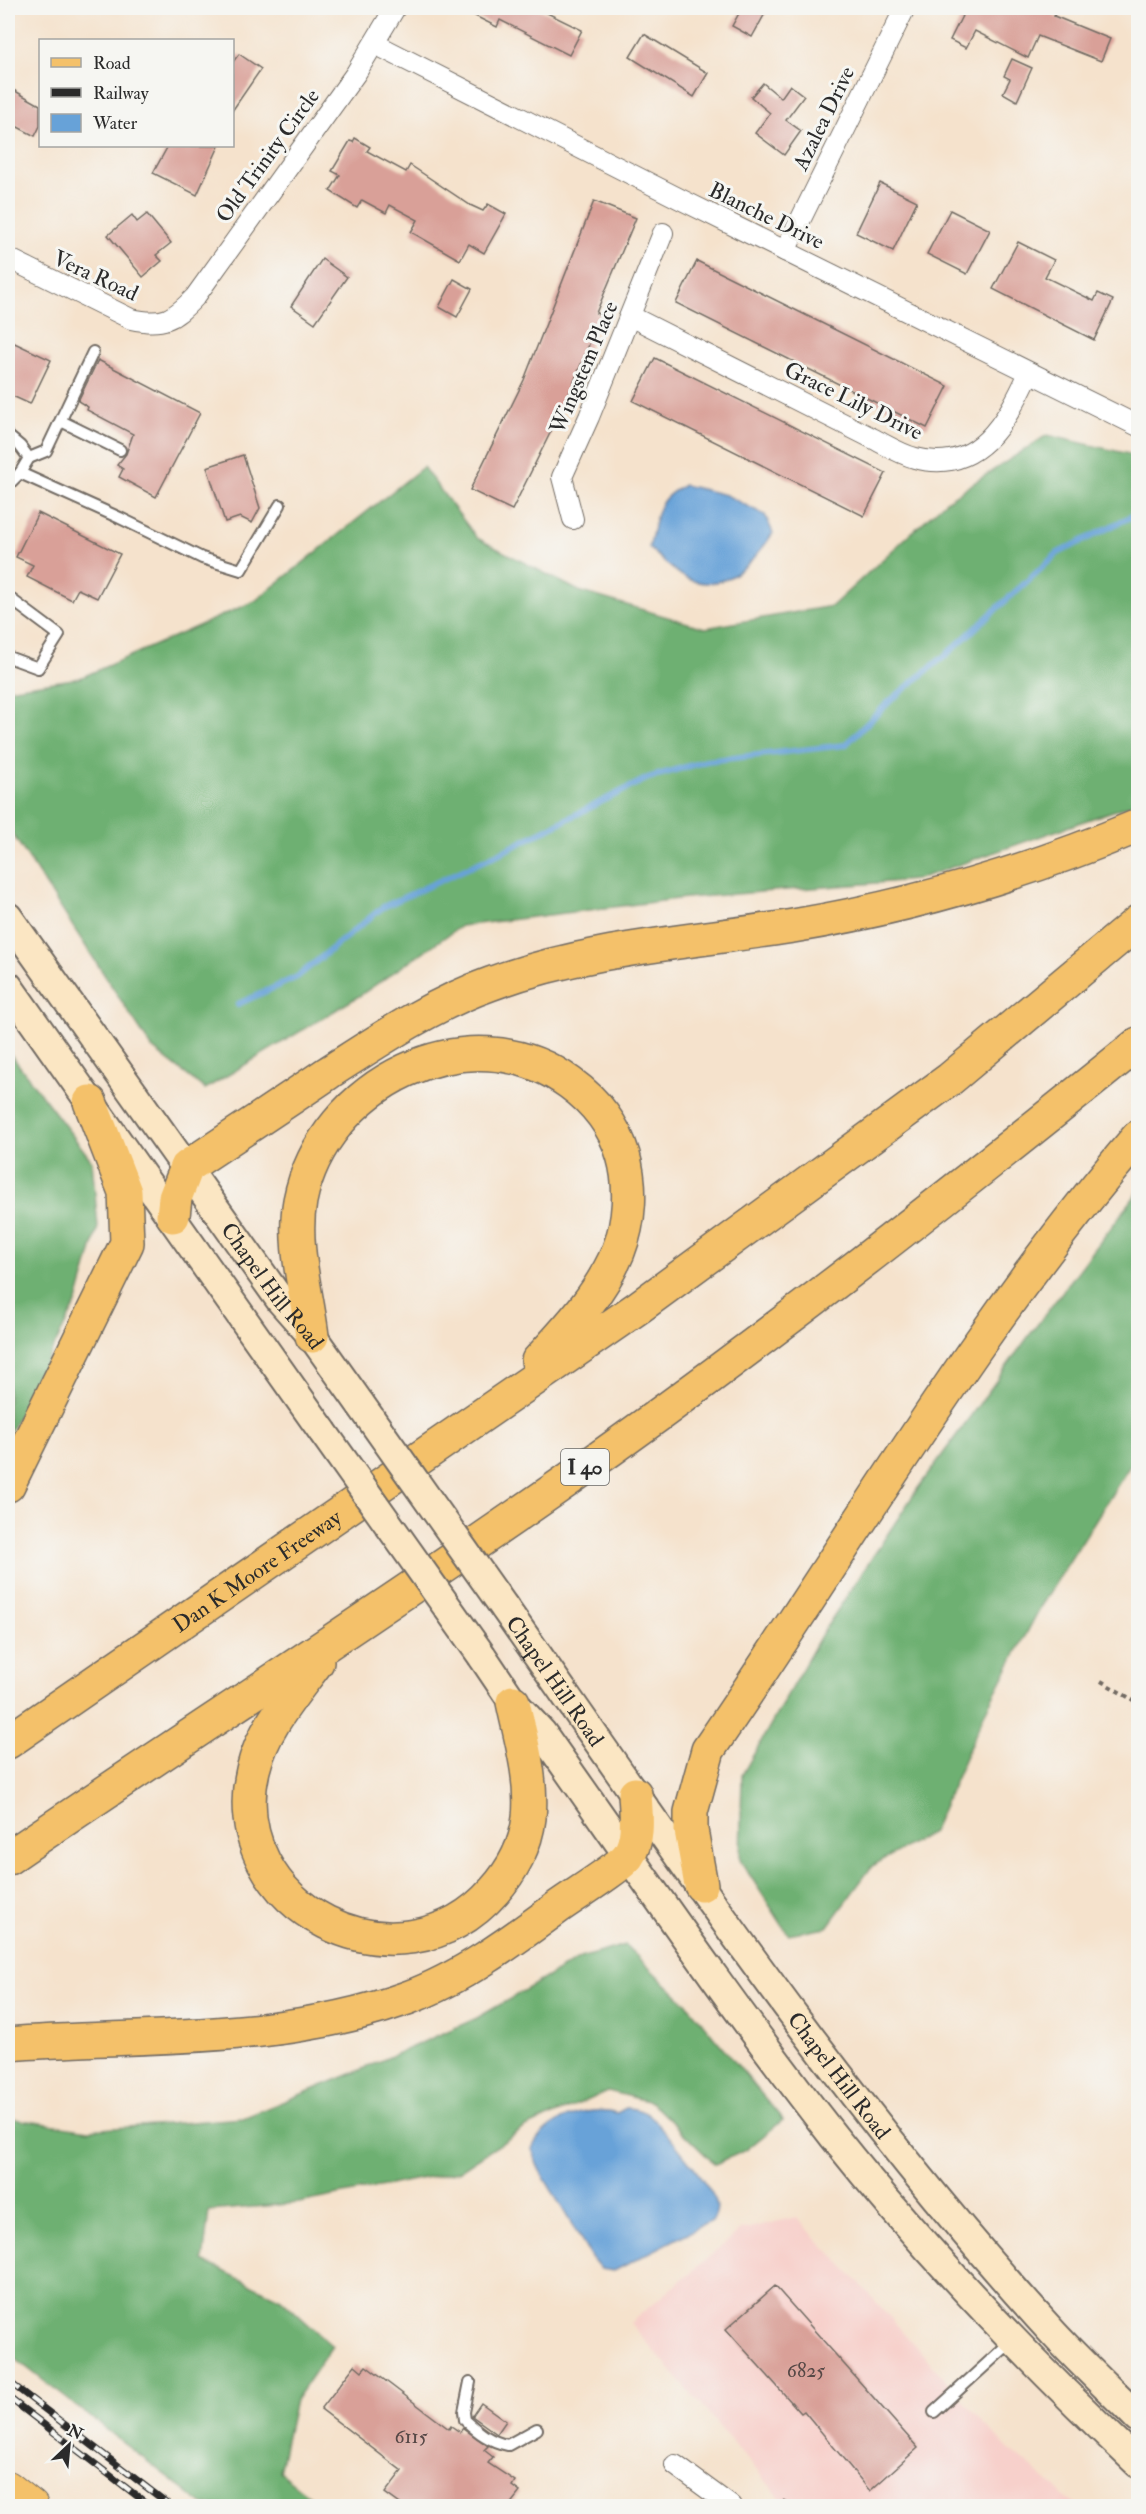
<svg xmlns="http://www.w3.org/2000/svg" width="1146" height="2514" viewBox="0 0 1146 2514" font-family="'IM FELL Double Pica',serif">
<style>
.built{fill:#f7d0cb}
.forest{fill:#6eb072;stroke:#4c6e4e;stroke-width:1.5}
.water{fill:#67a2d8;stroke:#496682;stroke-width:1.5}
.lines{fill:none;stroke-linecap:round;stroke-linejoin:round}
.stream{stroke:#67a2d8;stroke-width:6}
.building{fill:#d9a098}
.lane-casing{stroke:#726b63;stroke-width:14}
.street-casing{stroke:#726b63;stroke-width:22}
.secondary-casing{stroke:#726b63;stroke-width:32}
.primary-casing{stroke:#726b63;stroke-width:34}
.highway-casing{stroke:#726b63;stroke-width:36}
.path{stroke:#726b63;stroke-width:4;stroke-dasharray:4.5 4.5;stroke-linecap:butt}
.lane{stroke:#fff;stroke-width:10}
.street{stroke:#fff;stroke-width:20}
.secondary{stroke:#fbe6c3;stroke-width:28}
.primary{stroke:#f4c16a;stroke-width:32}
.highway{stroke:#f4c16a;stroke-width:33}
.rail-casing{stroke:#2b2b2b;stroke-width:7}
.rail{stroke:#f6f6f2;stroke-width:4.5;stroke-dasharray:14;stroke-linecap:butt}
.secondary-bridge-casing{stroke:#726b63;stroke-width:32;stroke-linecap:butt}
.secondary-bridge{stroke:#fbe6c3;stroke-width:28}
.labels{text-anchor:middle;stroke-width:6;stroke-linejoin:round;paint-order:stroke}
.number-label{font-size:20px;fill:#564846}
.shield{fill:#f6f6f2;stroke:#686867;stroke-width:1.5}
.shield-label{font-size:21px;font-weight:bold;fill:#2b2b2b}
.street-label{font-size:22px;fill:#2b2b2b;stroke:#f6f6f2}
</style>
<rect width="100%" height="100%" fill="#f6f6f2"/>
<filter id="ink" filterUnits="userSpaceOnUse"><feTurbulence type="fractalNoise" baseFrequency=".0167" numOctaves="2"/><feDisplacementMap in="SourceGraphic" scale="12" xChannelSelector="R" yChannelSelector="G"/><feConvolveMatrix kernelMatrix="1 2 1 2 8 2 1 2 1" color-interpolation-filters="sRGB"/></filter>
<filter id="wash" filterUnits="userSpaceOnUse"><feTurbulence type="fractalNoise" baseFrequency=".008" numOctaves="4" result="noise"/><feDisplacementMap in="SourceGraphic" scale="24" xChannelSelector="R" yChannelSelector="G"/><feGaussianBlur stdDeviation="1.35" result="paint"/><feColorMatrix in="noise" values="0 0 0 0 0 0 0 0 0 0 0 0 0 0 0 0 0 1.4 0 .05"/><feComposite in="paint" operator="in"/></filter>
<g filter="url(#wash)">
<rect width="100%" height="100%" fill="#f5e2cc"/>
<polygon class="built" points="796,2217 856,2279 1000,2441 1077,2506 792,2506 778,2495 630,2323 741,2230"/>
<g class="forest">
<polygon points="1047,435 1138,456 1138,801 1136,803 915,880 686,898 461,926 359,996 205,1089 152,1048 8,827 8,689 80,678 255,601 423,467 477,538 579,591 705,628 832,606 946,501"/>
<polygon points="8,1051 92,1161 98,1227 77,1302 8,1436"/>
<polygon points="1138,1192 1138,1453 1041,1606 986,1710 932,1832 872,1866 827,1927 788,1934 740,1860 742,1775 823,1632 916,1491 1028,1337"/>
<polygon points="625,1945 687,2004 783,2120 746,2150 715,2164 651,2102 608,2091 526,2127 459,2171 299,2203 209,2211 203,2261 281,2299 332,2346 295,2400 279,2472 322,2506 205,2506 8,2353 8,2118 89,2130 243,2118 358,2071 477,2018 580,1958"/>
</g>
<g class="water">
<path d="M684 485 726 495 765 515 773 533C754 562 724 596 686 578 673 572 660 557 649 548 658 516 652 502 684 485Z"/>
<path d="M626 2108C634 2108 645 2111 651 2117 664 2129 712 2188 716 2202 718 2209 716 2214 713 2220L614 2271 601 2269 591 2257 539 2169 532 2149C543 2121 588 2104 617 2113Z"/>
</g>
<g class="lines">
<polyline class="stream" points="238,1004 297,977 383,907 500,853 648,778 706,761 845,745 891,700 947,654 1058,553 1138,513"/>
</g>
<g id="blocks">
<g class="building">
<polygon points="459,8 537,8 582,30 569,55 500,20 497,27"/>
<polygon points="742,8 768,8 752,37 732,26"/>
<polygon points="966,8 1045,8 1056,12 1054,16 1110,39 1101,61 1038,36 1028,58 975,31 966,48 950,40"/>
<polygon points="644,34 708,73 694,97 630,57"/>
<polygon points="239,54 261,69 232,111 232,63"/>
<polygon points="1012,59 1032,68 1017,101 1003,93 1010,79 1004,76"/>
<polygon points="763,83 781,98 790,85 804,96 786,120 801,131 784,155 755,133 770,113 751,97"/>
<polygon points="8,87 40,105 40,126 35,136 8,122"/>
<polygon points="355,138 370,147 367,151 406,172 410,165 470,205 483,211 488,204 506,214 484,253 469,244 460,260 411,232 418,220 390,205 386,213 362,200 357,208 330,191 340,175 332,171 350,141 353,142"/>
<polygon points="168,146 219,146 197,195 153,173"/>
<polygon points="880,183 917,201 893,251 856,233"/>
<polygon points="594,201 636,218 596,313 601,315 567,399 512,510 470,490 524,380"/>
<polygon points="950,210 990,230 967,274 927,254"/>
<polygon points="147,214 171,243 156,255 162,261 143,277 108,235 132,215 137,222"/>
<polygon points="1018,242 1054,260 1045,277 1094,301 1098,293 1113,300 1094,340 993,289"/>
<polygon points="322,259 347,277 315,323 291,306"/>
<polygon points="697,261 948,386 927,428 676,303"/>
<polygon points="454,279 472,289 457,317 439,307"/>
<polygon points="8,340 51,360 30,404 8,394"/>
<polygon points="655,358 886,473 864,516 633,401"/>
<polygon points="98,360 200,413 156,497 119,477 123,469 117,465 126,454 133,434 87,410 88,407 78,401"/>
<polygon points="243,455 260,508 252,523 240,517 225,522 207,467"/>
<polygon points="38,513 120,554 97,598 78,589 72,600 27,577 33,565 16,557"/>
<polygon points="775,2286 918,2448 870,2491 804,2411 801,2413 726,2329"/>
<polygon points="355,2365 362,2371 366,2366 449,2429 451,2426 460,2432 463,2428 488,2446 484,2450 493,2457 488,2463 515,2481 512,2486 520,2492 509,2506 403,2506 385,2493 402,2471 321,2409"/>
<polygon points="481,2403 506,2421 497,2434 472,2416"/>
</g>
</g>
</g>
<g filter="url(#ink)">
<use href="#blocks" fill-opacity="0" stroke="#726b63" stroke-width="1.5"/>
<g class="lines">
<g class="lane-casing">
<g id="lane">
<polyline points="61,421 120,450"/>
<polyline points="8,436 20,446 29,458 20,473 8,485"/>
<polyline points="29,458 46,451 93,352"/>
<polyline points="20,473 120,518 202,558 241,570 280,505"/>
<polyline points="8,597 59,635 38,668 8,657"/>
<path d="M470 2382 464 2412 465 2420C478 2432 490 2442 508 2445L537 2429"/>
<polyline points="934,2412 1013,2340"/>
</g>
</g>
<g class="street-casing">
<g id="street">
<polyline points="375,44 682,200 1138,426"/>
<polyline points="785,251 905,8"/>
<path d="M8 258 131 319C163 326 173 320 195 297L356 73 395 8"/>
<path d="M630 316 872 438C886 445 900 454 915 458 978 475 1007 421 1029 373"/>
<polyline points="573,519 562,477 589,417 663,233"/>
<polyline points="675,2465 731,2506"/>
</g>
</g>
<g class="secondary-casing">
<g id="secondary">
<path id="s1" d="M8 917 281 1301 312 1336 361 1405"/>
<polyline points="8,986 323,1432"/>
<path id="s2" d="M504 1607C678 1855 849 2110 1054 2334 1081 2363 1110 2390 1138 2418"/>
<path d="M482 1656 513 1702 542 1733C638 1869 732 2007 834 2137 927 2254 1030 2361 1138 2463"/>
</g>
</g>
<g class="primary-casing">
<polyline id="primary" points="8,2487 32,2506"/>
</g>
<g class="highway-casing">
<g id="highway">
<path d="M173 1216 175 1198 187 1167C234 1136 281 1105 328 1073 381 1039 431 1005 490 984 587 948 692 942 793 926 913 906 1026 873 1138 826"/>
<path d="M312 1336C307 1293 292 1245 300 1201 323 1084 469 1009 570 1083 595 1101 614 1125 623 1155 632 1186 630 1222 618 1252 600 1295 568 1328 538 1361"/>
<polyline points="8,1485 127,1243 125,1192 90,1102"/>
<path d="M317 1662C292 1696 263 1728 253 1770 221 1908 400 1998 494 1891 512 1871 526 1845 529 1818 533 1779 521 1740 513 1702"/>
<path id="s3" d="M8 1742 639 1307 950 1079 1138 922"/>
<path d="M8 1858C193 1732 381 1611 565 1482 762 1343 951 1195 1138 1044"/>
<path d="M701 1885 691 1830V1812L708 1750C850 1544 975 1326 1138 1137"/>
<path d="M8 2044C140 2034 280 2044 407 1998 462 1978 512 1941 558 1907 573 1896 619 1868 628 1856 640 1839 636 1813 635 1794"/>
</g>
</g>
<g class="path">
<polyline points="1101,1681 1138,1703"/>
<polyline points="778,2506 782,2500 792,2506"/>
</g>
<use href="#lane" class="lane"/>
<use href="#street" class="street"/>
<use href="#secondary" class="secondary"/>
<use href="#primary" class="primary"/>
<use href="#highway" class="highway"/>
<g class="rail-casing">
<g id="rail">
<polyline points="8,2381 171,2506"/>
<polyline points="8,2397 150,2506"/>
</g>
</g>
<use href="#rail" class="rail"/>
<g class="secondary-bridge-casing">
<g id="secondary-bridge">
<polyline points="361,1405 504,1607"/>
<polyline points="323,1432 482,1656"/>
</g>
</g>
<use href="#secondary-bridge" class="secondary-bridge"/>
</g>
</g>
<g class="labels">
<g class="number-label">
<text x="806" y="2377">6825</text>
<text x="411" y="2443">6115</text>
</g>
<rect class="shield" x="561" y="1449" width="48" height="36" rx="4.5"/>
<g class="shield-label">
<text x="585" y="1474">I 40</text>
</g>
<g class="street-label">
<text transform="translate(823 118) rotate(-64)" y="8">Azalea Drive</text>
<text transform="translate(267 155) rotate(-54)" y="8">Old Trinity Circle</text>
<text transform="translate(767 215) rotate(26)" y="8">Blanche Drive</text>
<text transform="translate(96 275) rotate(25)" y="8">Vera Road</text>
<text transform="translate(583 367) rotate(-67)" y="8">Wingstem Place</text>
<text transform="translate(854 400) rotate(26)" y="8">Grace Lily Drive</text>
<text dy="8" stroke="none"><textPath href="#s1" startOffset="454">Chapel Hill Road</textPath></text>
<text dy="8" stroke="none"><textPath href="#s3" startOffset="302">Dan K Moore Freeway</textPath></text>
<text dy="8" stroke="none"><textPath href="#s2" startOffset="90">Chapel Hill Road</textPath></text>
<text dy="8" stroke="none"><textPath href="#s2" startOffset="576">Chapel Hill Road</textPath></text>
</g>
</g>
<rect width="1146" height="2514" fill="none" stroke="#f6f6f2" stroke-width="30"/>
<rect x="39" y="39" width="195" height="108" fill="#f6f6f2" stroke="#a5a5a2" stroke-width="1.5"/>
<rect x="51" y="58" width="30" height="9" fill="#f4c16a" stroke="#a5a5a2" stroke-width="1.5"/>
<text x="93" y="69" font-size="18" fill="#2b2b2b">Road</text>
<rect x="51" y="88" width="30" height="9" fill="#2b2b2b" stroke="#a5a5a2" stroke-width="1.5"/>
<text x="93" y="99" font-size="18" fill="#2b2b2b">Railway</text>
<rect x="51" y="114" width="30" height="18" fill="#67a2d8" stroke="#a5a5a2" stroke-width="1.5"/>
<text x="93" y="129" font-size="18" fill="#2b2b2b">Water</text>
<g transform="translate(69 2445) rotate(26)" stroke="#f6f6f2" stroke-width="4.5" paint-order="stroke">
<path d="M0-4.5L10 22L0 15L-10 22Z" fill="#2b2b2b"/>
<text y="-9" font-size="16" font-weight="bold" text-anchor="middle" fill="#2b2b2b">N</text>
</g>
</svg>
